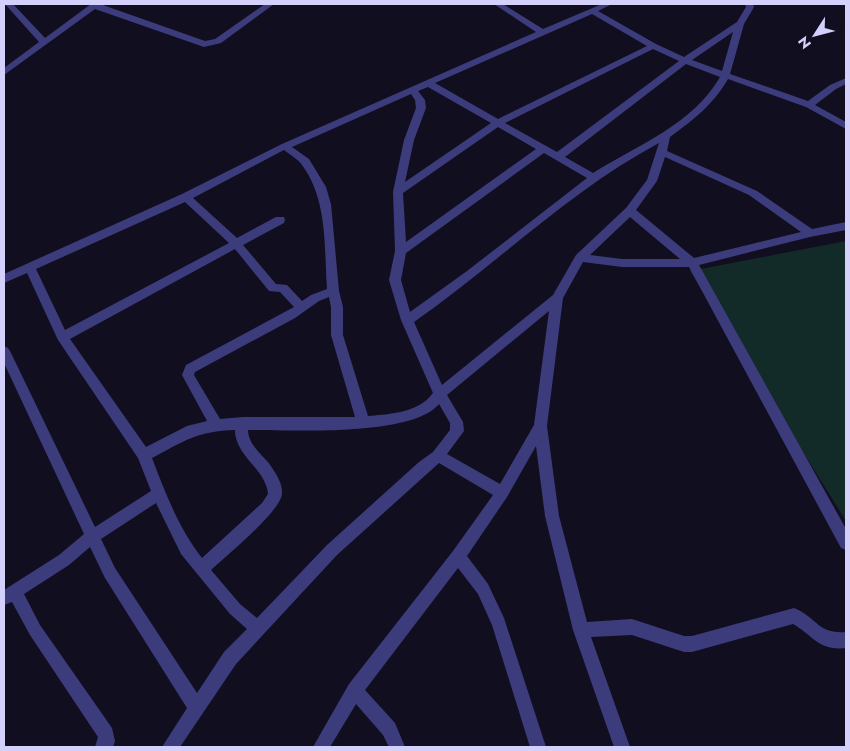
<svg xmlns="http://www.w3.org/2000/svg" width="850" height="751" viewBox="0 0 850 751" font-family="Jost,sans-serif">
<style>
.green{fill:#122a28}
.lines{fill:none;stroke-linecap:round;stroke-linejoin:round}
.minor{fill:#3c3c7d;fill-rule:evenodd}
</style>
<rect width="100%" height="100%" fill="#110e20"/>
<polygon class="green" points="846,241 846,521 690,271"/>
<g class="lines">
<g class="minor">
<polygon points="5,4 13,4 45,38 91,4 100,4 205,41 215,39 265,4 274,4 221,43 204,47 95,9 4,75 4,68 39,42"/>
<path d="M494 4H503L543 29 602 4H612L598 11 656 44 684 57 737 22 746 7 745 4H753L754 7 744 24 730 74 808 101 830 85 846 78V84L836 89 815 105 846 122V129L806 107 728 79C713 105 693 120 670 137L667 151 757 191 812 229 846 222V230L810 237 699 265 846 529V550L841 548 689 267H622L583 262 563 298 547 426 559 516 587 622 632 619 684 636H692L794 608C818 618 817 634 846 632V648C818 651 814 636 793 624L692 652H684L632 635 591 637 630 747H614L573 630 545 516 536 446 507 497 467 556 488 584 504 618 546 747H530L492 625 478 594 458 568 365 690 395 723 405 747H389L383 735 356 704 330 747H313L349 684 453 551 493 495 439 463 337 555 236 664 180 747H162L187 708 105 578 90 547 69 565 24 594 40 625 112 728 115 741 113 747H95L98 737 30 635 12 602 4 605V590L59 555 84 534 4 363V346L8 348 10 351 95 527 151 491 138 458 58 340 27 273 4 283V274L182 194 282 144 536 32ZM592 14 647 46 498 119 435 83ZM733 32 722 71 692 60ZM653 49 679 61 557 152 505 123ZM686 64 720 77C693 124 638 145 593 173L565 157ZM428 87 491 123 405 182 414 140 426 108 425 100 418 91ZM411 94 415 100 416 108 404 140 393 192 395 251 389 280 401 320 433 393C418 413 391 414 368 416L343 335V307L339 291 331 204 326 187 309 159 292 147ZM498 127 536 149 406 242 403 193ZM659 143 647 180 626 208 576 255 553 295 442 385 414 322C497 264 569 191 659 143ZM284 150C290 155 298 159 302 165 328 200 324 247 327 289L311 295 302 301 287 285 276 284 243 245 284 223 285 220 284 217H276L237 238 193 198ZM544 153 587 178 467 271 410 312 401 280 406 253ZM665 157 749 195 801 232 694 258 636 210 657 181ZM185 202 229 243 65 330 36 269ZM630 217 680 259H622L590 255ZM235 249 269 291 280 292 294 307 186 365 182 375 207 421 187 426 146 447 70 339ZM329 297 331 307V335L355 417H243L220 419 194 375 195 372 295 318 319 301ZM549 311 534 425 500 484 447 454 464 431 463 422 447 395ZM439 404 450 423V430L433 452 419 462 327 545 257 618 240 604 211 570C226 556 280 512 282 494 283 482 274 471 268 462 260 453 248 443 248 430 291 430 412 437 439 404ZM235 430C235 456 266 469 268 494L262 503 202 558C179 529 165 492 152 458 184 441 198 431 235 430ZM156 503 181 554 230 614 247 629 224 652 197 693 115 568 101 539Z"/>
</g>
</g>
<rect width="850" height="751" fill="none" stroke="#d4d0fc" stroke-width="10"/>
<g transform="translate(815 35) rotate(234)" stroke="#110e20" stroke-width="4" paint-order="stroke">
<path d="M0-4L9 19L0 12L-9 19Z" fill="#d4d0fc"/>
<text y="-8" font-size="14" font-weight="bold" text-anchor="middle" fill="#d4d0fc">N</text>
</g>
</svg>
